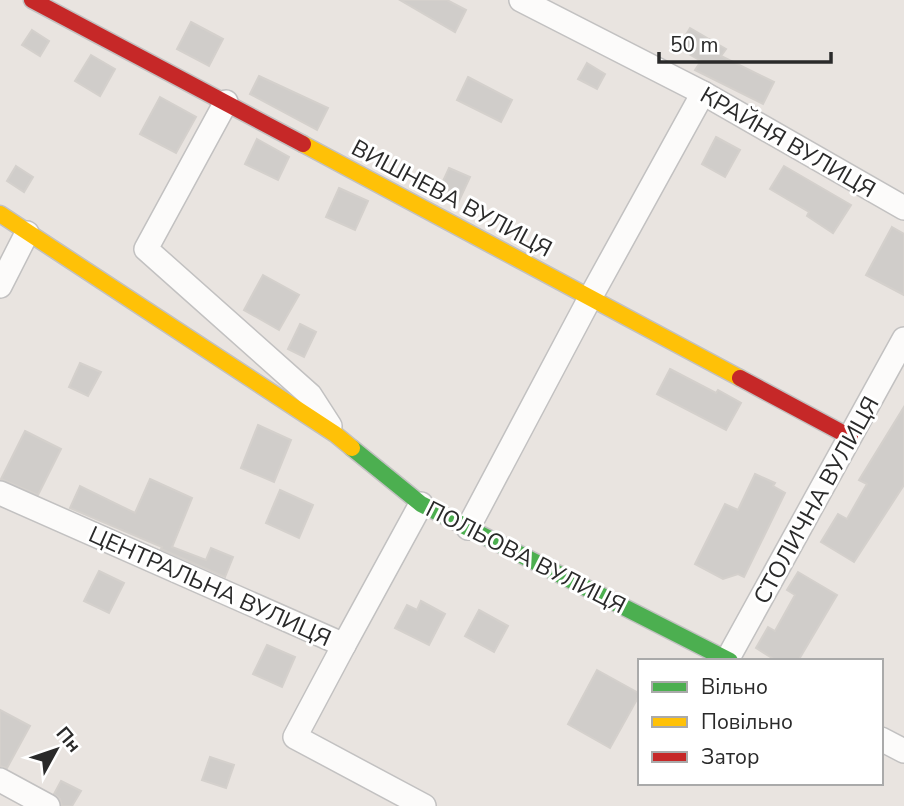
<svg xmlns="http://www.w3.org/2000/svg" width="904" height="806" viewBox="0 0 904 806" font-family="'Nunito Sans',sans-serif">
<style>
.building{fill:#d0cdca;stroke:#d4d0cc;stroke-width:2}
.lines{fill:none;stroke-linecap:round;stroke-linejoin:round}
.street-casing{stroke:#c2c1c1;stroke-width:26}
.fast-casing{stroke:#c2c1c1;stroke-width:19}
.slow-casing{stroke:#c2c1c1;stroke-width:19}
.jam-casing{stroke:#c2c1c1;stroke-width:19}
.street{stroke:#fcfbfa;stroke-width:23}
.fast{stroke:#4caf50;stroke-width:16}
.slow{stroke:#ffc107;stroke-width:16}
.jam{stroke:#c62828;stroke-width:16}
.labels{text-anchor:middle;stroke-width:6;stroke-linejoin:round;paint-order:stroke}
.street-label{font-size:23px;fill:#2a2a2a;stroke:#fff}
</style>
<rect width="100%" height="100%" fill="#e9e4e0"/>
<g class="building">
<polygon points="400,0 447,0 466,10 455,32"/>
<polygon points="191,22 223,39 209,66 177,49"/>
<polygon points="690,28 726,49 721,56 774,82 763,104 695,70 701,61 678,48"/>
<polygon points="32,30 49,41 40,56 22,45"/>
<polygon points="91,55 115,69 100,96 75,81"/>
<polygon points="587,63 605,74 597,89 578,79"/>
<polygon points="259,76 328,108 317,130 250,94"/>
<polygon points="468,77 512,100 501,122 457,100"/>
<polygon points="160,97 196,117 176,153 140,134"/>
<polygon points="716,137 740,150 725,177 702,164"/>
<polygon points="257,139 289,157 278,180 245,164"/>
<polygon points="16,166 33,177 24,192 7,181"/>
<polygon points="784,166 851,205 833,233 807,216 809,212 770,189"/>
<polygon points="449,168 470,177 457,205 437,194"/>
<polygon points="339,188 368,201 355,230 326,217"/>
<polygon points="892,227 904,234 904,295 866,275"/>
<polygon points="263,275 299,295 279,330 244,310"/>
<polygon points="300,324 316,332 304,357 288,349"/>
<polygon points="80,363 101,372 88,396 69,387"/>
<polygon points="670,369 716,393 718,390 741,403 726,430 657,394"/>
<polygon points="904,407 904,485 854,562 821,542 838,514 847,519 867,484 859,480"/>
<polygon points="258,425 291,440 274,482 241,468"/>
<polygon points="25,431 61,449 38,495 1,479"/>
<polygon points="755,474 775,483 773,486 785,493 744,577 738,574 723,579 695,564 725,504 738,510"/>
<polygon points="150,479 192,498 172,547 206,560 211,548 233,557 225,577 161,549 162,547 70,508 80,486 135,513"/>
<polygon points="280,490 313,505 299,538 266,523"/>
<polygon points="99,571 124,583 109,613 84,601"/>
<polygon points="798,572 837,595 798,661 777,661 756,648 768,627 775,631 795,595 787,590"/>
<polygon points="421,601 445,614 429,645 395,628 407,605 417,610"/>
<polygon points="479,610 508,626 494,652 465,636"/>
<polygon points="267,645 295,657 282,687 253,674"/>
<polygon points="597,670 640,694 610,748 568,724"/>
<polygon points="0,710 30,726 7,768 0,766"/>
<polygon points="210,757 234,765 226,788 202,780"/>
<polygon points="61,781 81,791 72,806 62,806 60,799 54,794"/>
</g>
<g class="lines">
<g class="street-casing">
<g id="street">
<polyline points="521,0 703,93 904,208"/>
<polyline points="226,102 146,249 310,395 330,426"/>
<polyline points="0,286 27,233"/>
<polyline points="0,493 344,645 295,737 424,806"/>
<polyline points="468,528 590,298 703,93"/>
<polyline points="344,645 421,504"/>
<polyline points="727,660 904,339"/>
<polyline points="881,739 904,751"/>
<polyline points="0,780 48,806"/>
</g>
</g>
<g class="fast-casing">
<polyline id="fast" points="352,448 421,504 730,661"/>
</g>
<g class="slow-casing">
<g id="slow">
<polyline points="303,144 740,378"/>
<polyline points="0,214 335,434 352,448"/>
</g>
</g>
<g class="jam-casing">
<g id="jam">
<polyline points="32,0 303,144"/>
<polyline points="740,378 850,437"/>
</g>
</g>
<use href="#street" class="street"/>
<use href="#fast" class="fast"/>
<use href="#slow" class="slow"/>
<use href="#jam" class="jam"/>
</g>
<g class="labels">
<g class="street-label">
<text transform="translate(788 142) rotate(30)" y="8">КРАЙНЯ ВУЛИЦЯ</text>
<text transform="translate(452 198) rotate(28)" y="8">ВИШНЕВА ВУЛИЦЯ</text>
<text transform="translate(816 500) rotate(-61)" y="8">СТОЛИЧНА ВУЛИЦЯ</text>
<text transform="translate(526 557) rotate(27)" y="8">ПОЛЬОВА ВУЛИЦЯ</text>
<text transform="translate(210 586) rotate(24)" y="8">ЦЕНТРАЛЬНА ВУЛИЦЯ</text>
</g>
</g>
<rect x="638" y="659" width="245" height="126" fill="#ffffff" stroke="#aaaaaa" stroke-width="2"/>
<rect x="652" y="682" width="35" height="10" fill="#4caf50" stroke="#aaaaaa" stroke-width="2"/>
<text x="701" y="694" font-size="21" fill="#2a2a2a">Вільно</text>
<rect x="652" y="717" width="35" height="10" fill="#ffc107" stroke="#aaaaaa" stroke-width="2"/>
<text x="701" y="729" font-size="21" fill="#2a2a2a">Повільно</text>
<rect x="652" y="752" width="35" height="10" fill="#c62828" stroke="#aaaaaa" stroke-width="2"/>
<text x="701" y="764" font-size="21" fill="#2a2a2a">Затор</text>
<g transform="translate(56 750) rotate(50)" stroke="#ffffff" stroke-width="5" paint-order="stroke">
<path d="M0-5L12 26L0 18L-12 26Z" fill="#2a2a2a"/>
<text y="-10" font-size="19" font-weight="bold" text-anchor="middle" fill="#2a2a2a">Пн</text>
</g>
<path d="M659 52v10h172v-10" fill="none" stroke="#2a2a2a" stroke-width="3.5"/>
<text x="670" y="52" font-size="21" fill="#2a2a2a" stroke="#ffffff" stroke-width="5" paint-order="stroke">50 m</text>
</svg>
